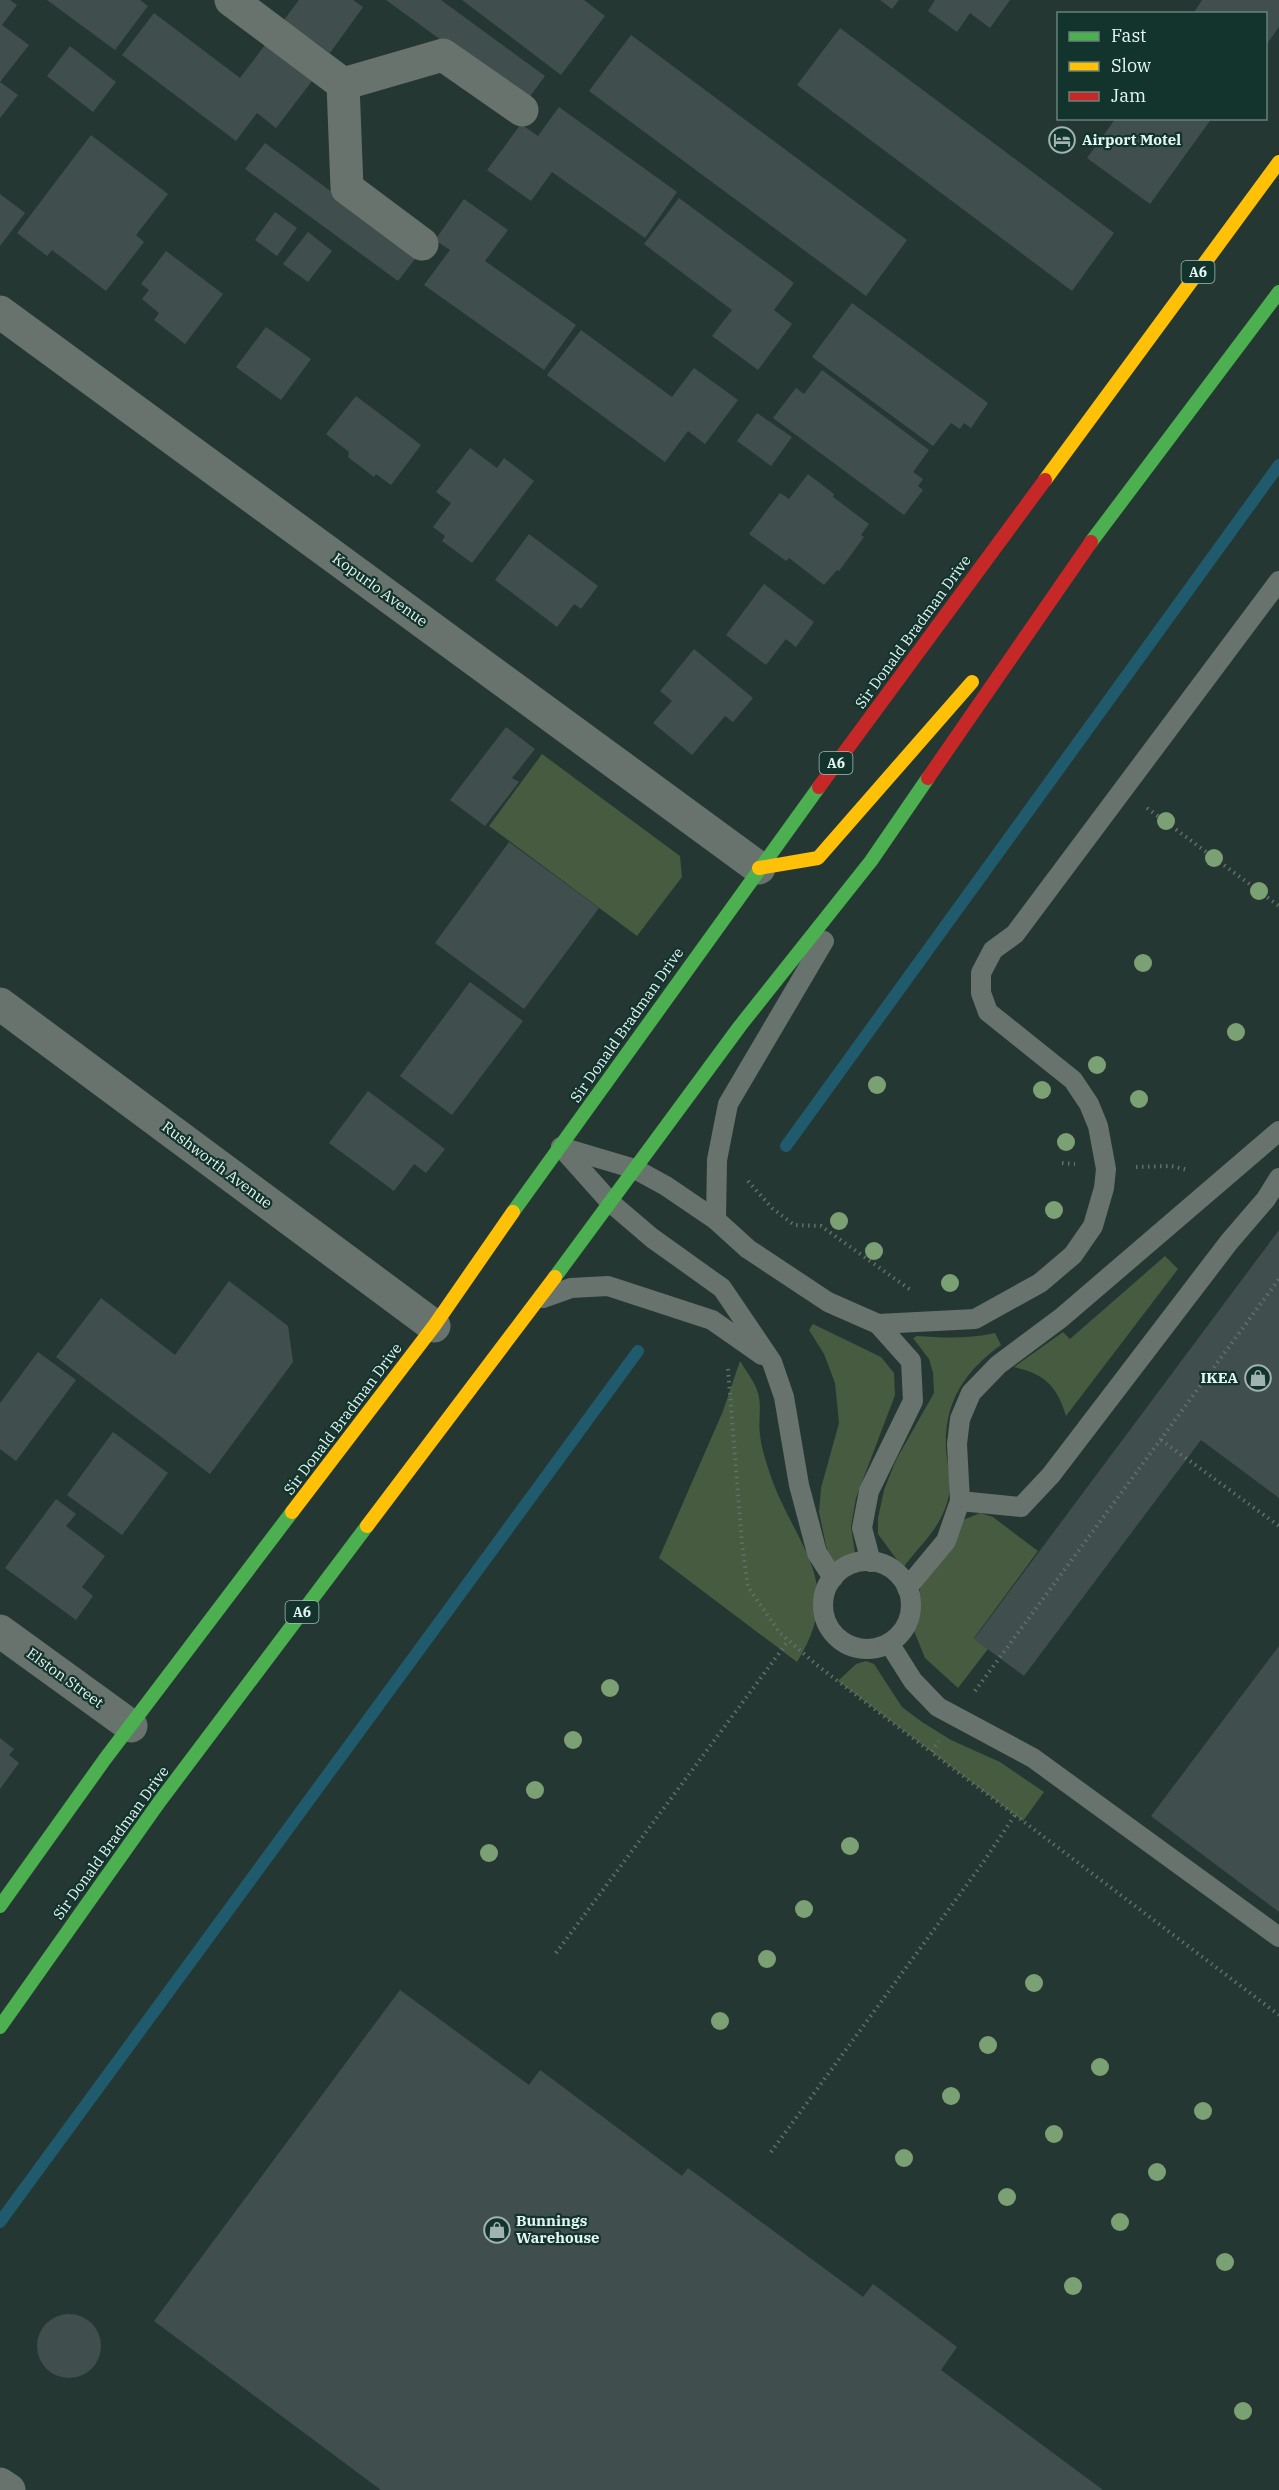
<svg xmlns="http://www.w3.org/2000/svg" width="1279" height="2490" viewBox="0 0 1279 2490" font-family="'IBM Plex Serif',serif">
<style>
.green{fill:#465b3f}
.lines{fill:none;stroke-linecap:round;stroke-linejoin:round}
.stream{stroke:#205b6d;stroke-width:12}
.building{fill:#404f4d}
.path{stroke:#646f6b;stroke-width:4;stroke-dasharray:1.5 4.5;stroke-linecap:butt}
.lane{stroke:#68736e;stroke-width:20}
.street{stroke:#68736e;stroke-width:33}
.fast{stroke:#4caf50;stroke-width:14}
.slow{stroke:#ffc107;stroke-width:14}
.jam{stroke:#c62828;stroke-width:14}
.tree{fill:#7aa073}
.labels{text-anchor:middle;stroke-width:4.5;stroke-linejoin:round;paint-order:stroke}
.shield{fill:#13332d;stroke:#a5bcb6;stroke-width:1.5}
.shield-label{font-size:14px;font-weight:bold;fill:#e4f6f1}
.poi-label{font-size:15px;font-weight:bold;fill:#e4f6f1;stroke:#13332d;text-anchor:start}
.street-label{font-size:15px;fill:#e4f6f1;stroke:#13332d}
</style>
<rect width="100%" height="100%" fill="#253733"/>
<g class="green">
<polygon points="542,754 680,856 682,877 637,936 489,826"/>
<path d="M1165 1256 1178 1269 1066 1416C1057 1386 1045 1374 1014 1367L1063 1332 1070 1339Z"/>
<path d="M813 1324 881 1357 894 1373 895 1395 856 1498 851 1527 855 1553C851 1559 842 1563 834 1563L828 1555 819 1512 821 1488 839 1423 835 1383 824 1354 809 1330Z"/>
<path d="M995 1333 1001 1345C964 1372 944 1402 946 1449 947 1465 952 1479 949 1495 942 1528 921 1543 903 1568L878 1534V1518L884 1490 896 1460 934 1393 933 1373 929 1359 913 1338 917 1336C944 1338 968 1339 995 1333Z"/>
<path d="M740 1361C746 1371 755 1382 758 1393 762 1406 758 1421 760 1434 761 1447 766 1462 770 1474 795 1547 847 1582 797 1662L659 1558 723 1411Z"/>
<polygon points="980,1513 993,1517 1038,1551 974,1638 988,1649 958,1688 925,1658 914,1631 917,1599 924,1576 963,1520"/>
<polygon points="866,1661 874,1664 902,1707 922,1722 951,1740 1000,1762 1044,1792 1023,1821 838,1681 856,1664"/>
</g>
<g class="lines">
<g class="stream">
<polyline points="786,1146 1279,465"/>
<polyline points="0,2222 638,1351"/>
</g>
</g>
<g class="building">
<polygon points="0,0 10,0 17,5 2,25 29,45 0,82 18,95 0,118"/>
<polygon points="47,0 140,0 148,6 115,50"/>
<polygon points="299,0 353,0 363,7 330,53 284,20"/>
<polygon points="386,0 441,0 545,76 526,102"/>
<polygon points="462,0 584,0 605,16 561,75"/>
<polygon points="880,0 899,0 892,9"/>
<polygon points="935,0 1010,0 990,28 970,13 957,32 928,11"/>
<polygon points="1202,0 1279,0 1279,27 1266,45 1266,14 1193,14"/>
<polygon points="154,13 240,78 265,45 312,81 276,128 257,113 236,141 122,55"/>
<polygon points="840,28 1114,233 1072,291 797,85"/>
<polygon points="631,35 907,240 866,296 589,91"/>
<polygon points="70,46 116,82 93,112 47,76"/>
<polygon points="559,107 677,192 645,238 552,172 531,201 487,170 521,124 538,136"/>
<polygon points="1116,118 1212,118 1150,204 1087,158"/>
<polygon points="91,135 168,194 136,235 144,242 106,291 52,250 47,256 17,233"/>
<polygon points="265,143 418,255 398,281 245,169"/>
<polygon points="0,194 25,213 0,246"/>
<polygon points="679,198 794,283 774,310 792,324 758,370 712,336 732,310 644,244"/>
<polygon points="464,199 508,230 485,261 576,325 544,370 424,285 450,250 435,240"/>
<polygon points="275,212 297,228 277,256 255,240"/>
<polygon points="308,232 332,251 308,282 283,264"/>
<polygon points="166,251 223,294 185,344 154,320 159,313 142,299 149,290 141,284"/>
<polygon points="852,303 988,403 971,428 964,423 960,429 951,423 933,446 812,357"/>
<polygon points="266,327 311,359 281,400 236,367"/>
<polygon points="581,330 672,397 694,368 738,400 705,444 688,431 665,462 547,375"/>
<polygon points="822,370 929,450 913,472 923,479 918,486 923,490 904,515 773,418 796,388 804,394"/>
<polygon points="356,396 421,445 391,485 376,474 374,477 348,457 349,452 326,434"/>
<polygon points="757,413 792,437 771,466 737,441"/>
<polygon points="470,448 497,468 504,458 534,481 472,563 442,541 445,536 433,527 451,503 436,492"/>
<polygon points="808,474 834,494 833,497 869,524 861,535 864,537 839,571 837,570 824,585 789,558 786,561 749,534 780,493 789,499"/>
<polygon points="529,534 598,586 581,609 574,604 557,627 495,580"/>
<polygon points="764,584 814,622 796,647 786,639 766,665 726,635"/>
<polygon points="694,649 753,698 733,722 725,716 692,755 653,723 672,701 660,691"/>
<polygon points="506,727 535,749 512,778 519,782 485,826 450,800"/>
<polygon points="509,842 599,908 524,1009 435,943"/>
<polygon points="470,982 523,1021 452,1115 400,1076"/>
<polygon points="368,1091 445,1149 426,1173 414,1164 394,1191 329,1143"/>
<polygon points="1279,1230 1279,1498 1201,1440 1024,1676 974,1639"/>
<polygon points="229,1281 288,1326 293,1362 210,1474 56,1357 101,1298 175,1355"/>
<polygon points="38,1352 76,1380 16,1461 0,1449 0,1403"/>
<polygon points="113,1432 168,1473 122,1535 67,1495"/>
<polygon points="56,1499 76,1514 66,1526 105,1556 82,1587 93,1596 76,1620 5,1568"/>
<polygon points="1279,1646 1279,1912 1151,1816"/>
<polygon points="0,1738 14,1749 9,1755 19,1763 0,1789"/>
<polygon points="400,1990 529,2085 540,2070 682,2176 688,2168 863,2297 873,2284 957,2347 941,2370 1103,2490 381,2490 154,2321"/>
<circle cx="69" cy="2346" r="32"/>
</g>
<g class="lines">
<g class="path">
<polyline points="1147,808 1279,906"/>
<polyline points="1062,1163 1075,1164"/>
<polyline points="1136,1167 1171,1166 1188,1170"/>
<polyline points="748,1181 772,1208 794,1225 821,1226 912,1291"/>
<polyline points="728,1369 742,1544 748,1587 780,1633 818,1666 931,1752"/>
<polyline points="1161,1440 1279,1526"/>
<polyline points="975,1691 1279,1279"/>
<polyline points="1015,1815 1279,2015"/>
<polyline points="556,1953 789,1640"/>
<polyline points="771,2152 982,1864 1015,1815 931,1752 939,1741"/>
</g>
<g class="lane">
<polyline points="561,1147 635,1169 666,1186 716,1220 748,1249 828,1302 878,1324 911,1361 913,1401 869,1491 862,1528 871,1562"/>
<polyline points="561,1147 611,1203 652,1238 722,1288 772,1362 784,1397 799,1485 817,1553 833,1578"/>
<polyline points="716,1220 717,1160 728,1104 824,941"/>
<polyline points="543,1298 571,1288 608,1286 712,1320 762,1355"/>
<polyline points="878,1324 975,1319 1040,1283 1073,1255 1093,1226 1104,1188 1106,1169 1098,1126 1089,1104 1073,1080 988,1012 981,993 981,973 993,950 1015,934 1279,581"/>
<polyline points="960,1501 1021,1507 1051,1475 1229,1242 1266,1199 1279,1178"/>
<circle cx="867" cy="1605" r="44"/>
<polyline points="907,1588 946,1541 960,1501 957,1444 960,1419 971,1393 998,1365 1061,1318 1279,1131"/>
<polyline points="889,1643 913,1681 938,1707 1033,1758 1279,1937"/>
</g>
<g class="street">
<polyline points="231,0 343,84 347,188 422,244"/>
<polyline points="343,84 443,55 522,110"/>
<polyline points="0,312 759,868"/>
<polyline points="0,1004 434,1326"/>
<polyline points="0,1631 131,1726"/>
<polyline points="0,2484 9,2490"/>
</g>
<g class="fast">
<polyline points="1091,542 1279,292"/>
<polyline points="513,1212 819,787"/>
<polyline points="555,1277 740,1026 871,861 928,778"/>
<polyline points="0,1906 105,1759 292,1512"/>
<polyline points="0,2027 160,1801 367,1526"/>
</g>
<g class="slow">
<polyline points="1045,480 1279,162"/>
<polyline points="759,868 818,858 972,682"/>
<polyline points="292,1512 434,1326 513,1212"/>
<polyline points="367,1526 555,1277"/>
</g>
<g class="jam">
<polyline points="928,778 1091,542"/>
<polyline points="819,787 1045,480"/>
</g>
</g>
<g class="tree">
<circle cx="1166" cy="821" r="9"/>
<circle cx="1214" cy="858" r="9"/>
<circle cx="1259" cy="891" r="9"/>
<circle cx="1143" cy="963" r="9"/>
<circle cx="1236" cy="1032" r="9"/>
<circle cx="1097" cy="1065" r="9"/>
<circle cx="877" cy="1085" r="9"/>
<circle cx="1042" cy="1090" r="9"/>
<circle cx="1139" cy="1099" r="9"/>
<circle cx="1066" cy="1142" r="9"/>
<circle cx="1054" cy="1210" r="9"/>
<circle cx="839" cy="1221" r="9"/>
<circle cx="874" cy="1251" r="9"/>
<circle cx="950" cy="1283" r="9"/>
<circle cx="610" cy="1688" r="9"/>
<circle cx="573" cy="1740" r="9"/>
<circle cx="535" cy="1790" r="9"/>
<circle cx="850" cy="1846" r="9"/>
<circle cx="489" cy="1853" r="9"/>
<circle cx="804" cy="1909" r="9"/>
<circle cx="767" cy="1959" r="9"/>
<circle cx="1034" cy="1983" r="9"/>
<circle cx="720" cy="2021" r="9"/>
<circle cx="988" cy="2045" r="9"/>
<circle cx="1100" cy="2067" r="9"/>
<circle cx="951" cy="2096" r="9"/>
<circle cx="1203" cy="2111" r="9"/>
<circle cx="1054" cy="2134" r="9"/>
<circle cx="904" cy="2158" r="9"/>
<circle cx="1157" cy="2172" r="9"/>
<circle cx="1007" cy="2197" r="9"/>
<circle cx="1120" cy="2222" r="9"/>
<circle cx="1225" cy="2262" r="9"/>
<circle cx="1073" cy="2286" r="9"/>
<circle cx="1243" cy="2411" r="9"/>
</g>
<defs>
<g id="hotel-ring" transform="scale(1.35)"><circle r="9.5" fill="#13332d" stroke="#a1b3ae" stroke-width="1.5"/><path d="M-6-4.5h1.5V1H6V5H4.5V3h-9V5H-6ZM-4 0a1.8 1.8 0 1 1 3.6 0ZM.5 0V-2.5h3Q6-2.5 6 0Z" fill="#a1b3ae"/></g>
<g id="shop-ring" transform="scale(1.35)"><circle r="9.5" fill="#13332d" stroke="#a1b3ae" stroke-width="1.5"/><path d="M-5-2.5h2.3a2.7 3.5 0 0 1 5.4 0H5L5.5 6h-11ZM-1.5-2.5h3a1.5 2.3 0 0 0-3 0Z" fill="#a1b3ae"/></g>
</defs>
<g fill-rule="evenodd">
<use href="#hotel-ring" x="1062" y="140"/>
<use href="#shop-ring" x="1258" y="1378"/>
<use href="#shop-ring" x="497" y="2230"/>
</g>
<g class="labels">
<g class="shield">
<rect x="1181.5" y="261" width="33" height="22" rx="4.5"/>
<rect x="819.5" y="752" width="33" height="22" rx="4.5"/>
<rect x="285.5" y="1601" width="33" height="22" rx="4.5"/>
</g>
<g class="shield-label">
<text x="1198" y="277">A6</text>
<text x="836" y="768">A6</text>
<text x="302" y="1617">A6</text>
</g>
<g class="poi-label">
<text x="1082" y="145">Airport Motel</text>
<text x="1238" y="1383" text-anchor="end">IKEA</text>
<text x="516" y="2226">Bunnings<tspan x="516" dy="17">Warehouse</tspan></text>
</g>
<g class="street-label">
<text transform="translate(380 590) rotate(36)" y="5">Kopurlo Avenue</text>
<text transform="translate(913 632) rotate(-54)" y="5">Sir Donald Bradman Drive</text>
<text transform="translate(627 1025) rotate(-55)" y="5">Sir Donald Bradman Drive</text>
<text transform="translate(217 1165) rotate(37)" y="5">Rushworth Avenue</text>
<text transform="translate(343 1419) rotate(-53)" y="5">Sir Donald Bradman Drive</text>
<text transform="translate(65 1678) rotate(36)" y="5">Elston Street</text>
<text transform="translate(111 1843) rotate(-54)" y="5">Sir Donald Bradman Drive</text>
</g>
</g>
<rect x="1057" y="12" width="210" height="108" fill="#13332d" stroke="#67817b" stroke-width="1.5"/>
<rect x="1069" y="32" width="30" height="9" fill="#4caf50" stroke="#67817b" stroke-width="1.5"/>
<text x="1111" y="42" font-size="18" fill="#e4f6f1">Fast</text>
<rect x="1069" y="62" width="30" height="9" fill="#ffc107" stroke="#67817b" stroke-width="1.5"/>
<text x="1111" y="72" font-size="18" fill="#e4f6f1">Slow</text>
<rect x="1069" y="92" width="30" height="9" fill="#c62828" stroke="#67817b" stroke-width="1.5"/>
<text x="1111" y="102" font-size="18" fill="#e4f6f1">Jam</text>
</svg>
